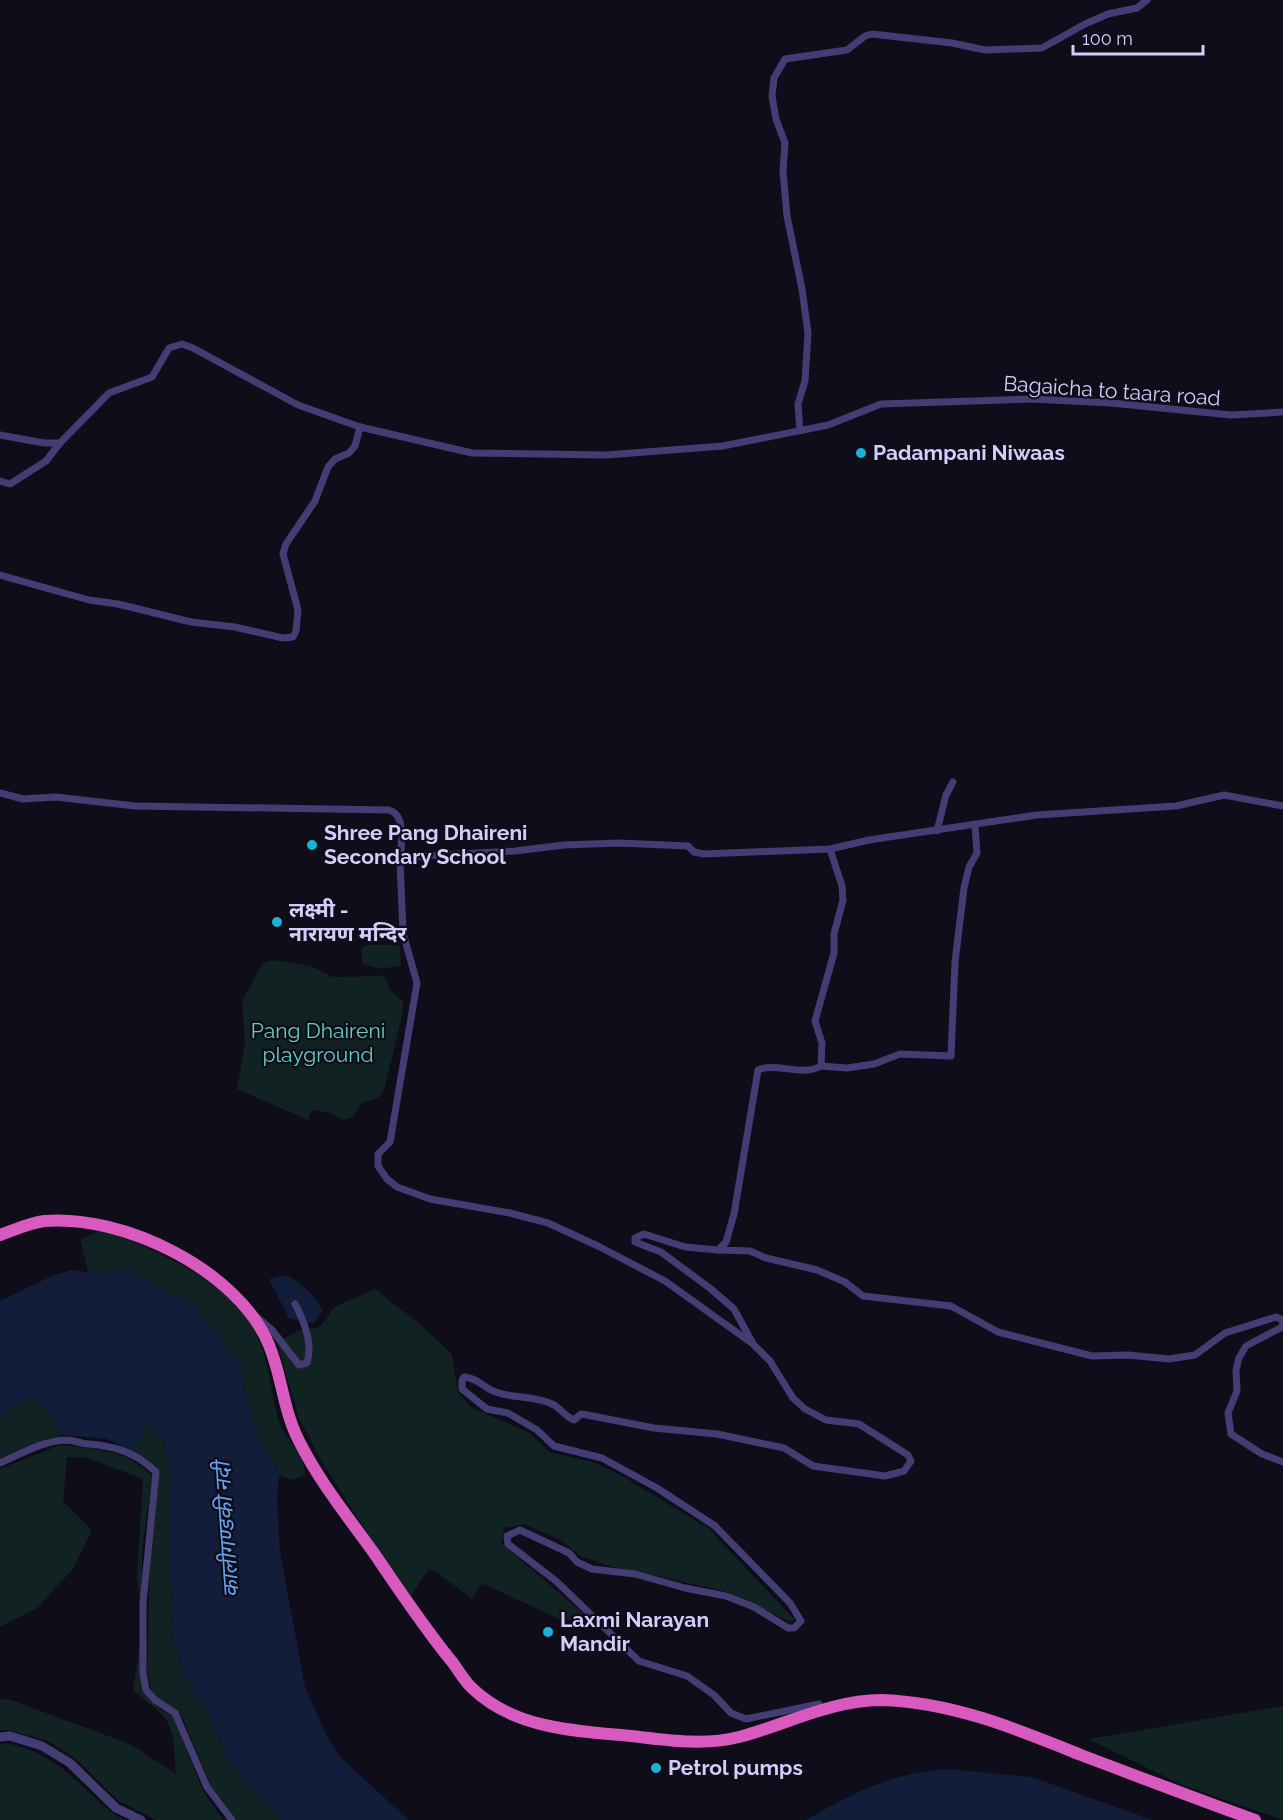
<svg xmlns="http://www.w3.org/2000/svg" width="1283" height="1820" viewBox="0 0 1283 1820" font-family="Raleway,'Noto Sans Devanagari',sans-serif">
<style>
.green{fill:#112223}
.water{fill:#111d39}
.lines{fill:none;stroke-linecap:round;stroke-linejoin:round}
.minor{stroke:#443d73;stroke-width:7}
.tertiary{stroke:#443d73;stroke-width:9}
.trunk{stroke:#d85abe;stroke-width:12}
.poi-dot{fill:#1ab2d7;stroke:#100d1a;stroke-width:2}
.labels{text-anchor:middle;stroke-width:4.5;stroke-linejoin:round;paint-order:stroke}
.street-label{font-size:21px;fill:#d5ccf9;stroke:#100d1a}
.poi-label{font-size:21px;font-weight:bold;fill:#d5ccf9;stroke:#100d1a;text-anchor:start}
.park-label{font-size:21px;fill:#62cfbe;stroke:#100d1a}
.water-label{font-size:22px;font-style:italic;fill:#66a2ed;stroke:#100d1a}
</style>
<rect width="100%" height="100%" fill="#100d1a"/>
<g class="green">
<polygon points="365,945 397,945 400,947 401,965 381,969 363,964 361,950"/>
<polygon points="273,960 310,966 333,977 383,976 392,992 403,1001 403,1012 384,1090 378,1098 362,1103 352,1117 342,1120 327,1112 311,1110 308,1120 237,1089 245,1043 242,1001 263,963"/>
<path d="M103 1230C157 1252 233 1280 258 1338 269 1362 271 1392 278 1418 284 1439 305 1453 305 1475L293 1480 279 1475 260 1439 247 1403 240 1366 199 1309 124 1268 104 1274 88 1272 80 1239Z"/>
<polygon points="375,1289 423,1327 452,1354 458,1392 471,1407 530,1433 549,1452 593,1462 617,1473 708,1528 794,1619 791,1622 725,1591 606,1565 580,1556 560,1540 524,1524 504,1528 501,1543 593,1622 559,1619 482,1583 472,1599 437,1572 428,1570 409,1599 322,1462 299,1419 277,1342 298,1331 320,1327 334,1307"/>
<polygon points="29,1398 46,1409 61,1435 0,1460 0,1415"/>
<polygon points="148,1420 162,1438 170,1471 169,1538 173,1639 184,1674 209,1714 226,1755 247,1784 282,1820 236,1820 212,1789 181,1715 152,1694 147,1674 150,1559 159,1473 155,1464 134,1452"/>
<path d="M60 1445C94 1449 129 1449 152 1477L142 1551V1673L144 1692 160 1709 173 1716 203 1791 223 1820H156L119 1801 75 1758 48 1741 8 1730 0 1731V1699L11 1700 130 1744 176 1774C173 1721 174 1723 133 1690L143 1626 137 1576 143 1479 88 1458 67 1457 63 1501 92 1530 72 1570 37 1608 0 1627V1469Z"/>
<polygon points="1283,1706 1283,1820 1180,1784 1089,1739"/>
<path d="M4 1743C32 1747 58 1763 78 1782 95 1797 105 1811 126 1820H0V1745Z"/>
</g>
<g class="water">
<polygon points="124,1268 199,1309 240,1366 247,1403 260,1439 279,1475 277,1500 280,1551 305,1687 328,1738 341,1758 409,1820 282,1820 247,1784 226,1755 209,1714 184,1674 173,1639 169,1538 170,1471 162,1438 148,1421 134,1452 107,1439 61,1435 46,1409 29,1399 0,1415 0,1301 52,1276 71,1270 104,1274"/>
<polygon points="287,1275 310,1292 323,1310 313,1324 289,1318 269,1279"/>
<path d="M947 1769 1032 1777 1152 1820H806C851 1794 894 1772 947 1769Z"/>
</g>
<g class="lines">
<g class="minor">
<polyline points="800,431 798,404 805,381 808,333 802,289 787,216 783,171 785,143 776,119 772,96 774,78 785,59 847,50 865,36 872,34 952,43 985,50 1042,48 1085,24 1108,14 1137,8 1147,0"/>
<polyline points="0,435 44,443 60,443"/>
<polyline points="0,481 10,484 46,461 60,443 109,393 152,377 169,348 182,344 193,348 298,405 360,427 472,453 606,455 723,446 828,425 881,404 1031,399 1111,403 1231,415 1283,412"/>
<polyline points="0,575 89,600 118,604 191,622 235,627 283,638 293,637 296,631 298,610 283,554 286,544 315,501 328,467 335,459 349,453 355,446 360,427"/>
<path d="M0 793 23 799 56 797 135 806 389 810C407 815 401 846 400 861"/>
<polyline points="937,831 946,795 953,782"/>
<path d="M830 849 842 886 843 900 834 934V953L815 1021 822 1043 821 1066C801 1077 778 1062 758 1070L734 1214 726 1242 718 1250 750 1251 766 1258 817 1270 845 1282 863 1296 951 1306 998 1332 1092 1356 1128 1355 1169 1359 1195 1355 1225 1333 1276 1317 1283 1320 1282 1327 1246 1346 1239 1358 1236 1370 1237 1391 1228 1413 1231 1434 1262 1454 1283 1462"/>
<polyline points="821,1066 847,1068 874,1064 900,1054 951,1056 955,962 964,888 969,867 977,853 975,825"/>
<polyline points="718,1250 685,1247 644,1234 635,1238 635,1242 661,1252 711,1289 734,1309 752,1342"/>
<path d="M258 1318 272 1330 299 1365 307 1363C313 1345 304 1321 295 1304"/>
<path d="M0 1463C21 1454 42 1441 66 1440 74 1440 81 1444 89 1444 115 1446 137 1453 156 1472L143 1603V1673L146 1690 155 1700 175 1713 207 1787 232 1820"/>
<path d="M821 1711 819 1704 746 1719 731 1713 714 1695 687 1676 639 1661 556 1581 508 1544 507 1536 520 1530 569 1553 577 1562 592 1569 635 1574 685 1588 726 1596 754 1607 788 1628H794L801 1621 790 1603 715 1526 657 1488 602 1458 554 1446 537 1430 508 1413 487 1409 462 1389V1380L464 1377C475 1377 484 1387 493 1391 512 1399 533 1395 552 1404 561 1408 564 1416 574 1420L581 1414 587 1415 654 1428 717 1434 784 1448 813 1466 885 1476 904 1471 911 1461 908 1455 859 1424 826 1420 805 1409 793 1398 770 1361 753 1344 665 1281 598 1246 548 1223 510 1213 430 1199 397 1187 387 1179 378 1166V1154L390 1142 417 983 403 933 400 861 422 856 515 851 564 845 619 843 688 846 694 852 704 854 830 849 869 840 1037 815 1176 806 1224 795 1283 806"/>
</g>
<polyline class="tertiary" points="0,1737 10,1736 42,1746 70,1763 116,1808 141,1820"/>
<path class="trunk" d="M0 1235C14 1230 29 1223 44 1221 123 1214 238 1270 269 1345 282 1376 283 1410 299 1441 320 1483 349 1518 376 1556 401 1593 425 1629 453 1663 459 1671 464 1681 472 1688 514 1729 576 1731 631 1736 667 1740 703 1746 739 1737 785 1725 832 1700 881 1700 952 1702 1017 1729 1081 1755 1139 1777 1197 1799 1255 1820"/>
</g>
<g class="poi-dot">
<circle cx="861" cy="453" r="6"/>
<circle cx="312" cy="845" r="6"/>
<circle cx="277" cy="922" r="6"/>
<circle cx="548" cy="1632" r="6"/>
<circle cx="656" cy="1768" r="6"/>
</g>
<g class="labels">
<g class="street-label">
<text transform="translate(1112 391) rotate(4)" y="7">Bagaicha to taara road</text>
</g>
<g class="poi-label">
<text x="873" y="460">Padampani Niwaas</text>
<text x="324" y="840">Shree Pang Dhaireni<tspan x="324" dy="24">Secondary School</tspan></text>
<text x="289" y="917">लक्ष्मी -<tspan x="289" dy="24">नारायण मन्दिर</tspan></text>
<text x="560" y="1627">Laxmi Narayan<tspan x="560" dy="24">Mandir</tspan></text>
<text x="668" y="1775">Petrol pumps</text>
</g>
<g class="park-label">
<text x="318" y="1038">Pang Dhaireni<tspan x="318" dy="24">playground</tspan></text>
</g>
<g class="water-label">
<text transform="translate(226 1530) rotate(-94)" y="8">कालीगण्डकी नदी</text>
</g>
</g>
<path d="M1073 45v9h130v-9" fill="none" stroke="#d5ccf9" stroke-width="3"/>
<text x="1082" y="45" font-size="18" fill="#d5ccf9" stroke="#100d1a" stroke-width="4.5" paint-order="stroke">100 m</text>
</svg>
